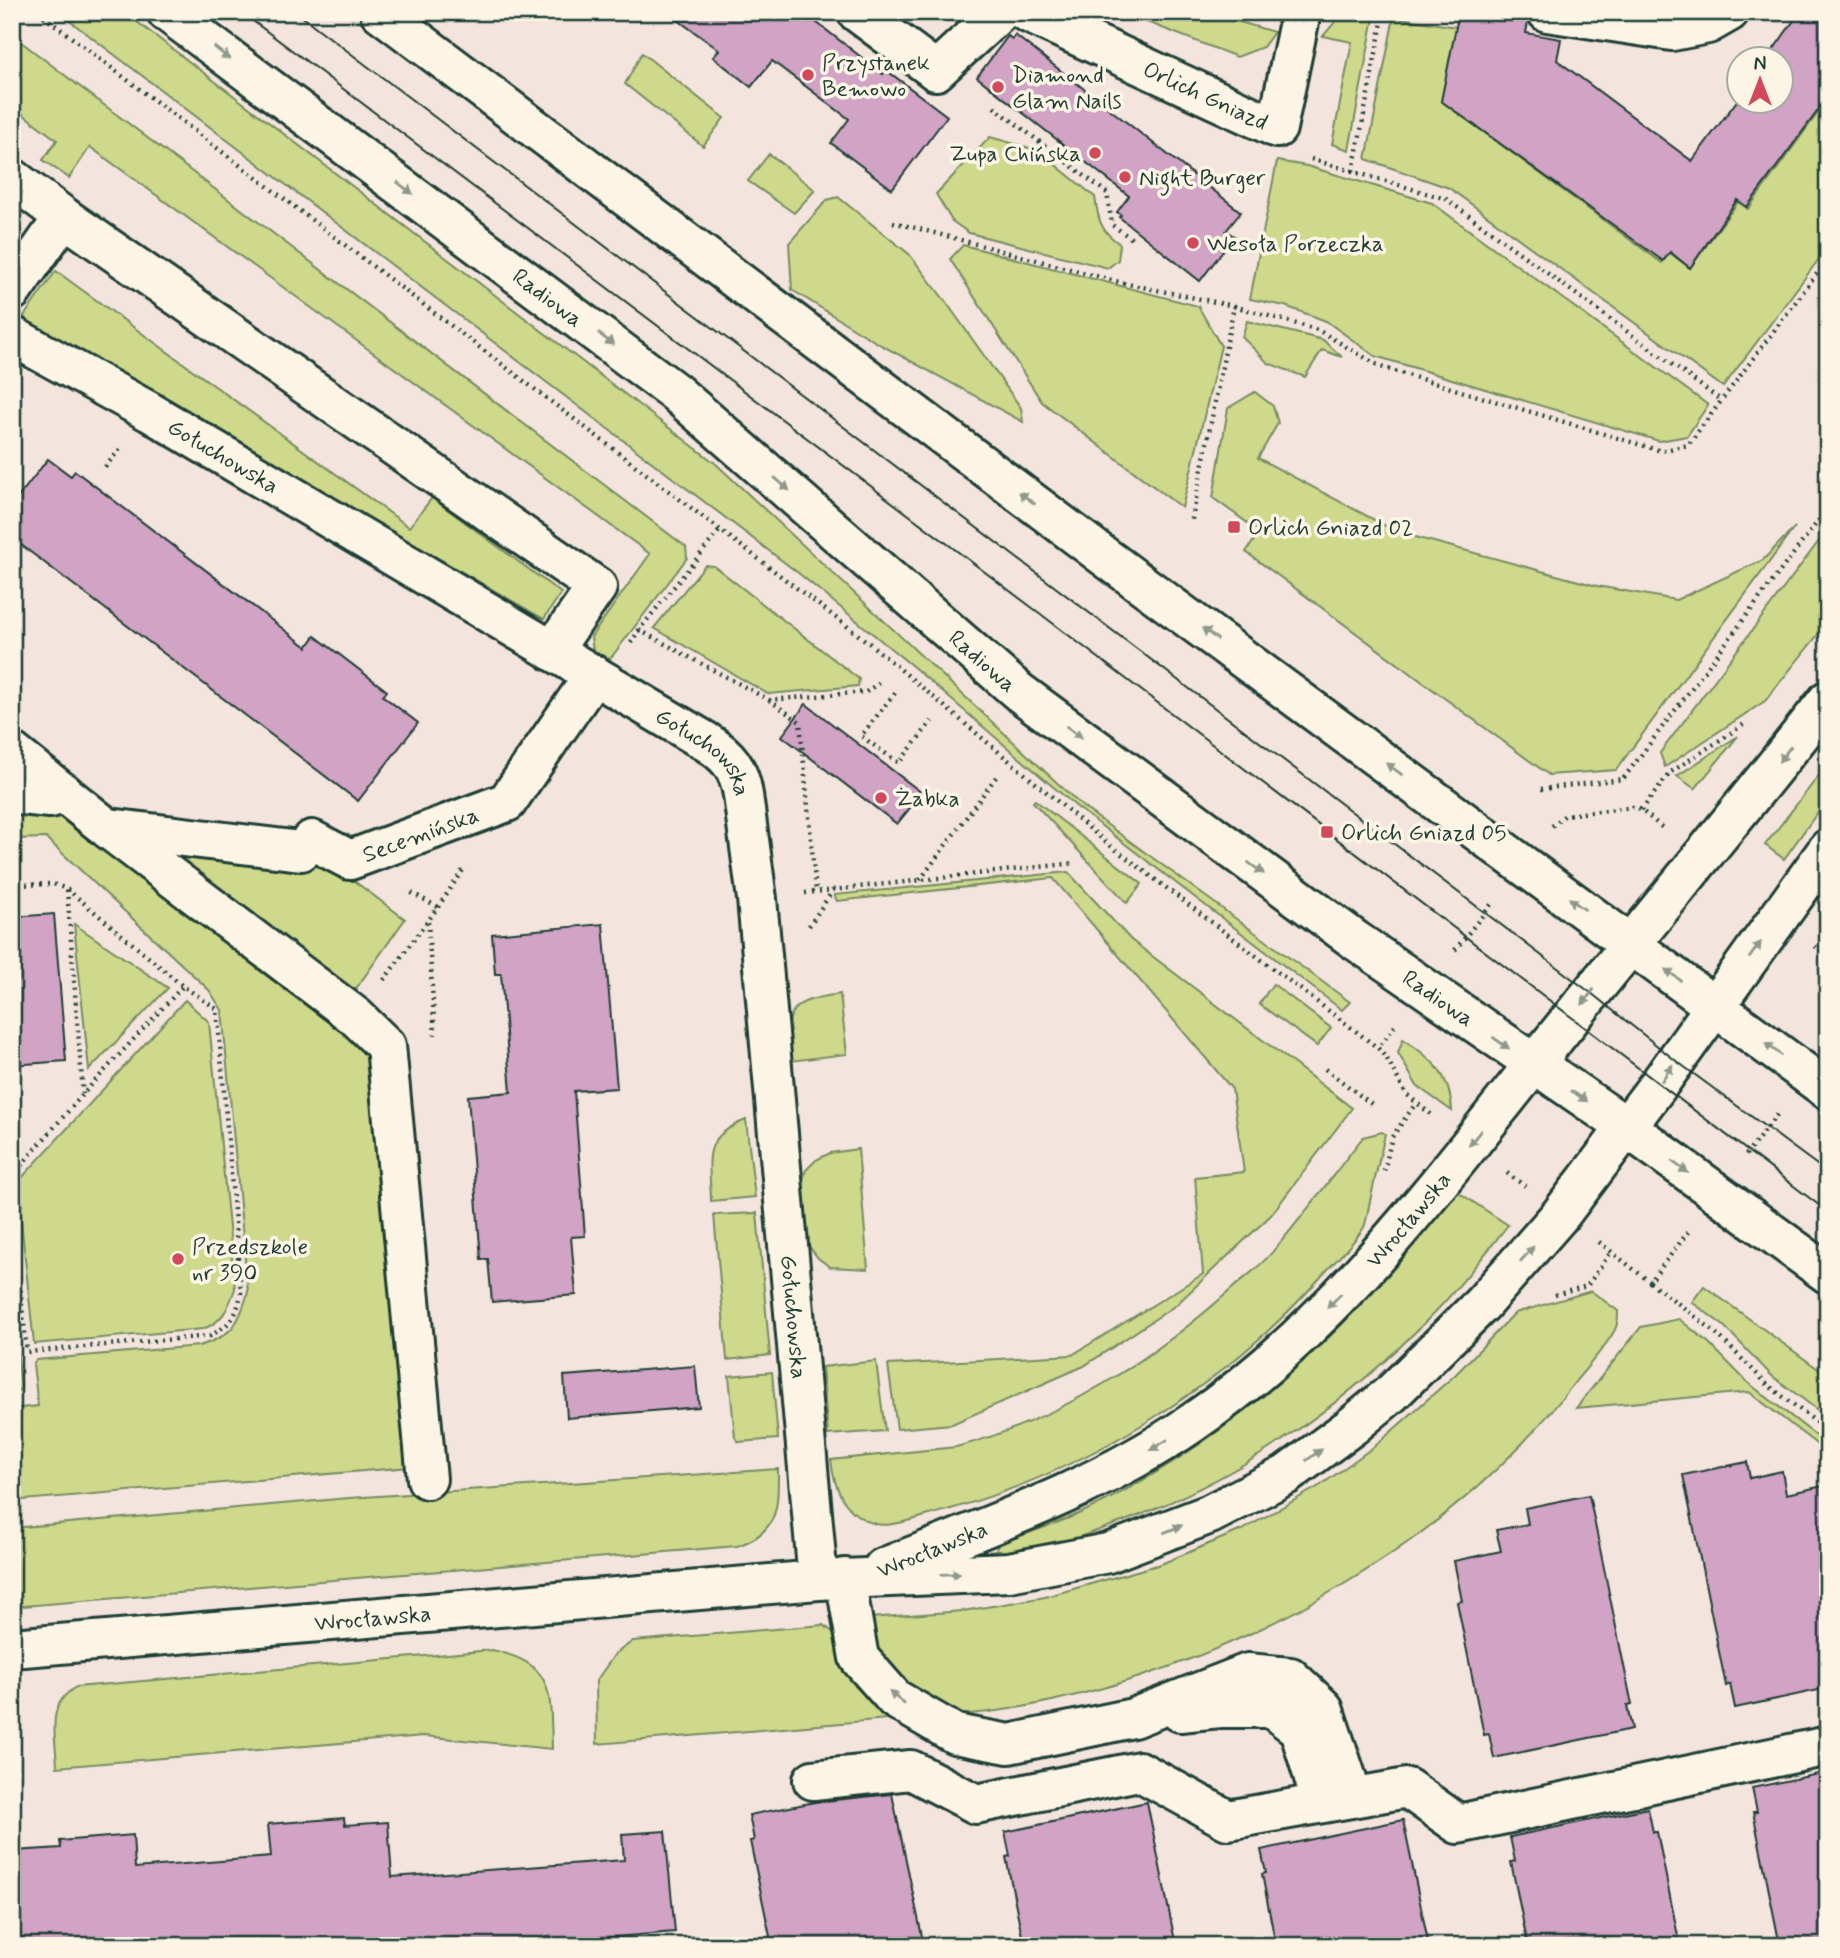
<svg xmlns="http://www.w3.org/2000/svg" width="1840" height="1958" viewBox="0 0 1840 1958" font-family="Mynerve,sans-serif">
<style>
.green{fill:#ced98c;stroke:#768b60;stroke-width:2}
.building{fill:#d1a3c4;stroke:#1f3d34;stroke-width:2}
.lines{fill:none;stroke-linecap:round;stroke-linejoin:round}
.minor-casing{stroke:#1f3d34;stroke-width:44}
.path{stroke:#1f3d34;stroke-width:4.5;stroke-dasharray:2 5;stroke-linecap:butt}
.minor{stroke:#fcf5e5;stroke-width:38}
.tram{stroke:#1f3d34;stroke-width:2}
.oneway{fill:#8e998c}
.poi-dot{fill:#d1495b;stroke:#fcf5e5;stroke-width:2.5}
.labels{text-anchor:middle;stroke-width:7;stroke-linejoin:round;paint-order:stroke}
.poi-label{font-size:23px;fill:#1f3d34;stroke:#fcf5e5;text-anchor:start}
.street-label{font-size:23px;fill:#1f3d34;stroke:#fcf5e5}
</style>
<rect width="100%" height="100%" fill="#f3e5de"/>
<filter id="ink" filterUnits="userSpaceOnUse"><feTurbulence type="fractalNoise" baseFrequency=".0143" numOctaves="2"/><feDisplacementMap in="SourceGraphic" scale="14" xChannelSelector="R" yChannelSelector="G"/><feConvolveMatrix kernelMatrix="1 2 1 2 8 2 1 2 1" color-interpolation-filters="sRGB"/></filter>
<g filter="url(#ink)">
<g class="green">
<polygon points="58,12 124,12 715,463 1083,807 1350,1002 1342,1010 1078,808 911,665 797,572"/>
<polygon points="1121,12 1206,12 1274,32 1263,47 1237,57"/>
<polygon points="1351,12 1375,12 1349,150 1332,144 1352,42 1323,36 1340,16"/>
<polygon points="1394,17 1457,27 1443,102 1662,263 1670,253 1690,268 1738,202 1748,209 1828,99 1828,247 1723,387 1449,188 1366,159"/>
<polygon points="12,35 686,547 687,558 610,659 593,651 591,637 650,554 90,147 69,178 43,160 57,140 12,106"/>
<polygon points="642,53 724,118 703,146 625,84"/>
<path d="M990 137 1037 150 1095 197C1098 219 1100 231 1120 244L1118 260 1108 268 969 233 952 221 936 194Z"/>
<polygon points="769,154 815,190 794,213 748,181"/>
<polygon points="1277,161 1307,166 1432,203 1708,405 1687,436 1659,441 1375,356 1326,321 1285,306 1250,299"/>
<polygon points="838,197 909,254 946,302 1021,408 1023,422 879,344 792,290 789,243 827,200"/>
<polygon points="963,245 1198,306 1221,346 1182,508 1042,402 950,259"/>
<polygon points="56,271 409,527 432,498 561,593 544,619 28,324 24,316"/>
<polygon points="1247,321 1323,340 1342,357 1322,350 1305,377 1268,363 1242,337"/>
<polygon points="1255,392 1273,406 1278,423 1258,458 1397,532 1597,586 1676,600 1763,560 1795,527 1616,770 1549,775 1246,552 1260,532 1213,498 1228,408"/>
<polygon points="1828,529 1828,622 1765,701 1665,767 1660,753"/>
<polygon points="705,565 714,566 859,679 858,686 768,694 654,628"/>
<polygon points="1738,736 1695,789 1677,776"/>
<polygon points="1828,764 1828,798 1784,859 1765,845"/>
<polygon points="1035,800 1142,884 1127,903 1033,802"/>
<path d="M12 808 81 818 330 1006 375 1063 410 1467 12 1501V1409L38 1406 33 1364 36 1360 199 1346C232 1336 239 1324 248 1292L222 1010 209 990 46 838 12 839Z"/>
<polygon points="143,839 327,861 405,919 353,993"/>
<polygon points="1068,872 1131,940 1352,1108 1271,1215 1176,1305 1084,1366 952,1424 897,1429 888,1365 1072,1355 1203,1274 1195,1177 1244,1172 1232,1089 1053,878 837,901 834,895"/>
<polygon points="74,924 168,988 89,1070"/>
<polygon points="1273,984 1331,1028 1317,1046 1259,1004"/>
<path d="M840 994 847 1054 790 1061C787 1009 785 1002 840 994Z"/>
<path d="M185 1000 209 1022 235 1289C228 1308 223 1322 203 1329L34 1344 17 1183Z"/>
<path d="M1403 1039C1433 1059 1450 1074 1452 1111L1417 1086 1398 1053Z"/>
<path d="M746 1120 755 1197 711 1201C710 1158 700 1138 746 1120Z"/>
<path d="M1382 1132 1385 1134C1380 1156 1375 1179 1370 1201 1368 1209 1367 1220 1364 1227 1354 1244 1332 1264 1319 1279 1221 1389 1086 1471 944 1511 928 1515 891 1528 876 1524 845 1516 834 1488 831 1460L956 1447C1058 1421 1158 1356 1235 1286 1248 1275 1263 1264 1274 1250 1305 1214 1333 1175 1363 1137Z"/>
<polygon points="858,1149 868,1269 830,1267 818,1258 808,1245 802,1183 806,1170 816,1160 830,1153"/>
<path d="M1452 1188 1508 1225C1485 1254 1462 1284 1437 1310 1344 1408 1230 1486 1102 1529 1078 1537 1052 1548 1027 1552 1016 1554 1005 1554 995 1555L997 1546 1003 1542C1031 1532 1060 1523 1087 1510 1211 1450 1327 1352 1413 1245 1427 1227 1440 1207 1452 1188Z"/>
<polygon points="757,1213 770,1355 727,1360 714,1215"/>
<polygon points="1704,1286 1828,1376 1828,1418 1771,1375 1724,1326 1692,1302"/>
<path d="M1591 1291 1618 1311C1618 1316 1618 1323 1616 1327 1612 1340 1585 1369 1575 1382 1450 1545 1251 1656 1052 1701 1025 1707 997 1712 969 1714 963 1714 954 1717 948 1716 929 1711 884 1666 874 1649 870 1641 870 1627 869 1618L963 1611 1045 1597 1161 1564 1244 1529 1321 1485 1375 1446 1456 1374 1515 1313Z"/>
<polygon points="12,1299 21,1388 12,1398"/>
<polygon points="1679,1319 1709,1343 1747,1382 1828,1445 1828,1453 1749,1392 1576,1408 1641,1327"/>
<polygon points="876,1361 885,1431 828,1435 822,1367"/>
<polygon points="772,1372 778,1439 739,1442 735,1437 729,1376"/>
<path d="M778 1469C778 1508 779 1532 737 1546L12 1607V1528L349 1498Z"/>
<polygon points="823,1625 833,1632 842,1645 850,1661 855,1686 888,1719 597,1744 596,1681 615,1654 633,1641"/>
<path d="M492 1650C556 1664 550 1693 552 1749L424 1736 57 1767C56 1735 45 1705 76 1687Z"/>
</g>
<g class="building">
<polygon points="667,12 803,12 883,74 886,70 947,116 892,189 831,143 849,119 772,61 751,87 713,57 719,50"/>
<polygon points="1459,12 1526,12 1528,22 1526,33 1561,39 1557,60 1692,161 1739,98 1739,102 1781,102 1781,60 1766,60 1800,12 1828,12 1828,97 1747,207 1737,200 1690,268 1670,252 1663,261 1441,101"/>
<polygon points="1015,35 1241,212 1226,231 1234,236 1200,281 1119,217 1121,215 1117,212 1129,196 977,77 1008,36 1012,39"/>
<polygon points="48,459 71,476 75,471 307,647 315,636 387,691 383,696 418,723 358,801 12,538 12,505"/>
<polygon points="806,704 922,793 897,824 782,736"/>
<polygon points="54,914 66,1061 12,1065 12,917"/>
<polygon points="603,924 617,1088 574,1091 585,1236 571,1237 576,1295 492,1302 488,1259 481,1259 468,1096 511,1092 501,974 495,974 492,934"/>
<polygon points="695,1366 699,1407 567,1418 564,1376"/>
<polygon points="1747,1462 1750,1478 1782,1471 1786,1494 1828,1485 1828,1688 1735,1708 1730,1684 1726,1686 1683,1475"/>
<polygon points="1589,1495 1632,1705 1627,1706 1632,1729 1494,1758 1489,1734 1484,1735 1457,1602 1462,1601 1454,1561 1501,1551 1496,1530 1528,1524 1525,1508"/>
<polygon points="1828,1772 1828,1946 1780,1946 1753,1812 1757,1812 1752,1788"/>
<polygon points="892,1794 924,1946 772,1946 750,1841 754,1840 749,1815 815,1802"/>
<polygon points="1147,1802 1176,1946 1024,1946 1006,1857 1010,1856 1005,1832"/>
<polygon points="1648,1808 1653,1832 1657,1832 1680,1946 1528,1946 1511,1862 1515,1861 1510,1837"/>
<polygon points="344,1818 345,1825 388,1822 392,1877 624,1860 622,1834 665,1831 675,1932 508,1946 21,1946 14,1851 61,1848 60,1841 133,1835 135,1868 271,1857 268,1824"/>
<polygon points="1403,1820 1429,1946 1276,1946 1262,1874 1266,1873 1261,1850"/>
</g>
<g class="lines">
<g class="minor-casing">
<g id="minor">
<path id="s1" d="M167 12 675 392 1019 692 1355 940 1625 1126 1828 1274"/>
<polyline points="380,12 1105,557 1828,1090"/>
<polyline points="857,12 936,71 1000,12"/>
<path id="s2" d="M1026 12 1277 128 1301 12"/>
<polyline points="1547,12 1672,31 1708,24 1729,12"/>
<polyline points="12,178 64,217 597,587 552,651"/>
<polyline points="12,291 64,217"/>
<path id="s3" d="M12 336 150 412 705 741C728 755 739 768 743 795L757 899 818 1580"/>
<polyline points="12,752 107,828 356,1017 386,1046 427,1479"/>
<polyline points="12,794 50,798 64,793"/>
<path id="s4" d="M109 828 301 851 312 840 350 860 507 802 594 675"/>
<path id="s5" d="M883 1568C988 1526 1098 1488 1192 1423 1329 1330 1428 1196 1531 1068 1629 945 1730 824 1828 700"/>
<polyline points="845,1578 859,1658 895,1699 955,1734 1009,1744 1133,1718 1248,1673 1290,1677 1323,1708 1353,1797"/>
<path id="s6" d="M12 1648 818 1580 1009 1572 1108 1553 1210 1514 1286 1475 1351 1427 1392 1393 1482 1304 1561 1214 1659 1084 1828 849"/>
<polyline points="1180,1712 1220,1708 1271,1708 1299,1729 1315,1781"/>
<polyline points="813,1780 911,1770 976,1804 1139,1771 1228,1820 1407,1788 1458,1824 1828,1746"/>
</g>
</g>
<g class="path">
<polyline points="38,12 869,643 1107,843 1378,1048"/>
<polyline points="1226,12 1252,20"/>
<polyline points="1426,12 1449,16 1449,12"/>
<polyline points="994,107 1107,193 1112,225 1135,241"/>
<polyline points="1311,159 1446,199 1722,401"/>
<polyline points="1353,171 1384,12"/>
<polyline points="893,222 1123,283 1234,306 1191,524"/>
<polyline points="1234,306 1318,330 1381,367 1661,451 1688,445 1828,259"/>
<polyline points="105,467 120,449"/>
<polyline points="639,630 769,700 866,692 880,682"/>
<polyline points="631,643 639,630 720,530"/>
<polyline points="895,693 861,736 899,763 932,721"/>
<polyline points="769,700 800,722 816,892"/>
<polyline points="1541,789 1623,779 1828,508"/>
<polyline points="1641,810 1671,772 1746,723"/>
<polyline points="1552,826 1565,815 1633,807 1641,810 1664,829"/>
<polyline points="920,880 996,777"/>
<path d="M12 885 53 884 67 889 183 986 217 1009 241 1293C236 1318 232 1323 210 1336L27 1352 12 1212"/>
<polyline points="67,890 83,1094"/>
<polyline points="805,893 1075,863"/>
<polyline points="438,907 463,870"/>
<polyline points="428,922 435,1035"/>
<polyline points="809,926 833,890"/>
<polyline points="1815,946 1828,957"/>
<polyline points="1455,950 1493,902"/>
<polyline points="384,980 438,907 408,891"/>
<polyline points="1395,1026 1378,1048 1387,1059 1406,1094 1433,1116"/>
<polyline points="1325,1069 1373,1105"/>
<polyline points="1746,1155 1779,1112"/>
<polyline points="1384,1171 1392,1137 1416,1103"/>
<polyline points="1507,1173 1525,1186"/>
<polyline points="12,1176 83,1094 183,986"/>
<polyline points="1599,1242 1650,1282 1688,1232"/>
<polyline points="1650,1282 1714,1331 1769,1386 1828,1431"/>
<polyline points="1555,1295 1587,1286 1611,1252"/>
</g>
<use href="#minor" class="minor"/>
<g class="tram">
<polyline points="241,12 1038,612 1828,1212"/>
<polyline points="296,12 1591,993 1675,1060 1828,1173"/>
</g>
</g>
<defs><path id="oneway-solid" d="M-6-.8H1V-3.2L6.5 0L1 3.2V.8H-6Z" transform="scale(1.75)"/></defs>
<g class="oneway">
<use href="#oneway-solid" transform="translate(222 53) rotate(37)"/>
<use href="#oneway-solid" transform="translate(405 188) rotate(37)"/>
<use href="#oneway-solid" transform="translate(606 339) rotate(37)"/>
<use href="#oneway-solid" transform="translate(782 484) rotate(41)"/>
<use href="#oneway-solid" transform="translate(1027 498) rotate(-143)"/>
<use href="#oneway-solid" transform="translate(1210 634) rotate(-144)"/>
<use href="#oneway-solid" transform="translate(1074 732) rotate(37)"/>
<use href="#oneway-solid" transform="translate(1785 754) rotate(128)"/>
<use href="#oneway-solid" transform="translate(1394 769) rotate(-144)"/>
<use href="#oneway-solid" transform="translate(1256 868) rotate(36)"/>
<use href="#oneway-solid" transform="translate(1577 904) rotate(-144)"/>
<use href="#oneway-solid" transform="translate(1755 950) rotate(-54)"/>
<use href="#oneway-solid" transform="translate(1673 975) rotate(-144)"/>
<use href="#oneway-solid" transform="translate(1588 997) rotate(127)"/>
<use href="#oneway-solid" transform="translate(1501 1043) rotate(35)"/>
<use href="#oneway-solid" transform="translate(1773 1049) rotate(-143)"/>
<use href="#oneway-solid" transform="translate(1667 1073) rotate(-56)"/>
<use href="#oneway-solid" transform="translate(1579 1096) rotate(34)"/>
<use href="#oneway-solid" transform="translate(1475 1138) rotate(128)"/>
<use href="#oneway-solid" transform="translate(1680 1167) rotate(36)"/>
<use href="#oneway-solid" transform="translate(1527 1254) rotate(-48)"/>
<use href="#oneway-solid" transform="translate(1334 1301) rotate(135)"/>
<use href="#oneway-solid" transform="translate(1159 1445) rotate(148)"/>
<use href="#oneway-solid" transform="translate(1314 1455) rotate(-36)"/>
<use href="#oneway-solid" transform="translate(1173 1529) rotate(-22)"/>
<use href="#oneway-solid" transform="translate(951 1574) rotate(-2)"/>
<use href="#oneway-solid" transform="translate(897 1698) rotate(-140)"/>
</g>
</g>
<g class="poi-dot">
<circle cx="808" cy="75" r="7"/>
<circle cx="998" cy="87" r="7"/>
<circle cx="1095" cy="153" r="7"/>
<circle cx="1125" cy="177" r="7"/>
<circle cx="1193" cy="243" r="7"/>
<rect x="1227" y="520" width="14" height="14" rx="3.5"/>
<circle cx="881" cy="798" r="7"/>
<rect x="1320" y="825" width="14" height="14" rx="3.5"/>
<circle cx="178" cy="1259" r="7"/>
</g>
<g class="labels">
<g class="poi-label">
<text x="822" y="70">Przystanek<tspan x="822" dy="26">Bemowo</tspan></text>
<text x="1012" y="82">Diamond<tspan x="1012" dy="26">Glam Nails</tspan></text>
<text x="1081" y="161" text-anchor="end">Zupa Chińska</text>
<text x="1139" y="185">Night Burger</text>
<text x="1207" y="251">Wesoła Porzeczka</text>
<text x="1248" y="535">Orlich Gniazd 02</text>
<text x="895" y="806">Żabka</text>
<text x="1341" y="840">Orlich Gniazd 05</text>
<text x="192" y="1254">Przedszkole<tspan x="192" dy="26">nr 390</tspan></text>
</g>
<g class="street-label">
<text dy="8" stroke="none"><textPath href="#s2" startOffset="198">Orlich Gniazd</textPath></text>
<text dy="8" stroke="none"><textPath href="#s1" startOffset="476">Radiowa</textPath></text>
<text dy="8" stroke="none"><textPath href="#s3" startOffset="243">Gołuchowska</textPath></text>
<text dy="8" stroke="none"><textPath href="#s1" startOffset="1043">Radiowa</textPath></text>
<text dy="8" stroke="none"><textPath href="#s3" startOffset="810">Gołuchowska</textPath></text>
<text dy="8" stroke="none"><textPath href="#s4" startOffset="327">Secemińska</textPath></text>
<text dy="8" stroke="none"><textPath href="#s1" startOffset="1610">Radiowa</textPath></text>
<text dy="8" stroke="none"><textPath href="#s5" startOffset="640">Wrocławska</textPath></text>
<text dy="8" stroke="none"><textPath href="#s3" startOffset="1396">Gołuchowska</textPath></text>
<text transform="translate(932 1549) rotate(-22)" y="8">Wrocławska</text>
<text dy="8" stroke="none"><textPath href="#s6" startOffset="362">Wrocławska</textPath></text>
</g>
</g>
<rect width="1840" height="1958" fill="none" stroke="#fcf5e5" stroke-width="42"/>
<rect x="21" y="21" width="1798" height="1916" fill="none" stroke="#1f3d34" stroke-width="2.5" filter="url(#ink)"/>
<g transform="translate(1760 80)"><circle r="33" fill="#fcf5e5" stroke="#a4ab9e" stroke-width="2"/>
<path d="M0-5L12 26L0 18L-12 26Z" fill="#d1495b"/>
<text y="-10" font-size="19" font-weight="bold" text-anchor="middle" fill="#1f3d34">N</text>
</g>
</svg>
